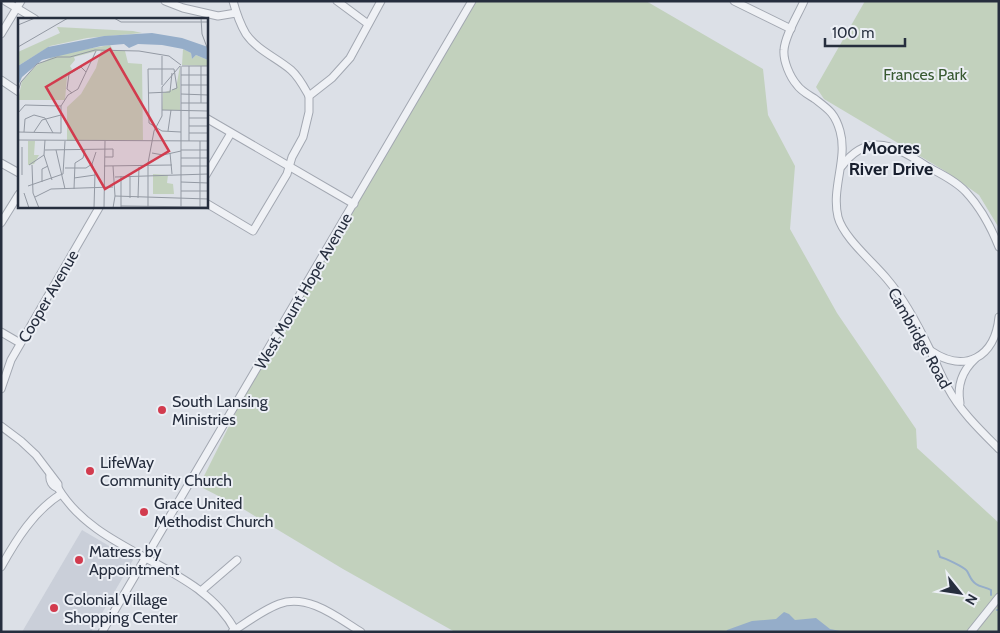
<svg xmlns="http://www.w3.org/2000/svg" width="1000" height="633" viewBox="0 0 1000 633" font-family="Cabin,sans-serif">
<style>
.built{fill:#cacfd9}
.green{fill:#c2d1bd}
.water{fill:#95adc9}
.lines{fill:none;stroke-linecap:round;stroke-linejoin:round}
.stream{stroke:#95adc9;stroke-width:2}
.minor-casing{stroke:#a2a7b1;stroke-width:9}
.minor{stroke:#eff1f5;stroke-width:7}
.poi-dot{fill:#d23b4e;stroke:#eceff5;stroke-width:2}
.labels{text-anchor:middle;stroke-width:4;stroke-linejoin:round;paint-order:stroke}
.park-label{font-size:16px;fill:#395a32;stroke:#eceff5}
.street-label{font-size:16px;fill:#262e3e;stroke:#eceff5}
.poi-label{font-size:16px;fill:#262e3e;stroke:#eceff5;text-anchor:start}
.neighbourhood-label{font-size:18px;font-weight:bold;fill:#181f2e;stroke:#eceff5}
.inset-road{fill:none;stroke:#9399a3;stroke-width:1}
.view{fill:#d23b4e;fill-opacity:0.15;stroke:#d23b4e;stroke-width:2.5}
.inset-edge{fill:none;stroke:#262e3e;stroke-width:2.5}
</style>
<rect width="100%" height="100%" fill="#dce0e7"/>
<polygon class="built" points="82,530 133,560 91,632 22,632"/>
<g class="green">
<polygon points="472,1 646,1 763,69 768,115 795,166 790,229 837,313 916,429 917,448 999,523 999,632 455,632 343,569 240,507 199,486 262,360"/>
<polygon points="865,1 999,1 999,228 979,195 945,171 824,99 816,87"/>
</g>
<polygon class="water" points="784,612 789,614 795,620 816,618 830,629 846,632 726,632 727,630 752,621 776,619"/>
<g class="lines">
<g class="stream">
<path d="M938 551 940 557C945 558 964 567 967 571 970 576 971 581 976 584 980 587 986 587 991 590V595"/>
<polyline points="997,610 999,610"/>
</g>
<g class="minor-casing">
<g id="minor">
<polyline points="5,1 35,19"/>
<polyline points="165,1 183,8 218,16 236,13"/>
<path d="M233 1C236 12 240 24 246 34 257 50 277 58 291 70 299 77 304 87 309 96"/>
<polyline points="337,1 368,24"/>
<polyline points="734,1 791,29"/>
<path d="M804 1C798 15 785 35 784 50 783 61 790 77 797 85 801 91 809 95 815 99 828 109 835 113 840 131 848 159 831 188 838 217 843 237 873 262 887 279 905 300 918 325 930 350 936 363 941 376 948 388 960 411 981 431 999 449"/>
<polyline points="1,34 21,1"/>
<polyline points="1,80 19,92"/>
<polyline points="206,118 354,204"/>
<polyline points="1,163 19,173"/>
<path d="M842 166C869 129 898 148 928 167 941 174 956 181 966 192 981 208 991 227 999 247"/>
<polyline points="206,175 231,133"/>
<polyline points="206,203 253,231 287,174 292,157 303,137 309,112 309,96 332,78 350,58 381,1"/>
<polyline points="1,223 19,194"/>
<polyline points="1,332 20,343"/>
<path d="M931 351C965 374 995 357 999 317"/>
<polyline points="1,389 11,360 100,206"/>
<path d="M960 403C957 386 962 371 975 359"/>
<polyline points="1,426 21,441 36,455 58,484 58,488"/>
<path d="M50 475C49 481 52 486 58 488 98 556 201 563 236 632"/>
<path d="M1 567C16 540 34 511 61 494"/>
<polyline points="201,591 237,560"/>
<polyline points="102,632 472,1"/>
<path d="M232 632C247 622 263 610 279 604 308 593 338 618 361 632"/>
<polyline points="971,632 999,597"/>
</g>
</g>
<use href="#minor" class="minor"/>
</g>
<g class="poi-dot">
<circle cx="162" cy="410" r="5"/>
<circle cx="90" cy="471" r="5"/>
<circle cx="144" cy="512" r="5"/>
<circle cx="79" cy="560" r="5"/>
<circle cx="54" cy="608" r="5"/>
</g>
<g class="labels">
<g class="park-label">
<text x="925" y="80">Frances Park</text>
</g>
<g class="street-label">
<text transform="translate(303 291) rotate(-60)" y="6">West Mount Hope Avenue</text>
<text transform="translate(48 296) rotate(-60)" y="6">Cooper Avenue</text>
<text transform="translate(920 338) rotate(61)" y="6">Cambridge Road</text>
</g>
<g class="poi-label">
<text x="172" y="407">South Lansing<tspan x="172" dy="18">Ministries</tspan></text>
<text x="100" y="468">LifeWay<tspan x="100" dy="18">Community Church</tspan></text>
<text x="154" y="509">Grace United<tspan x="154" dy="18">Methodist Church</tspan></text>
<text x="89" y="557">Matress by<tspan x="89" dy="18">Appointment</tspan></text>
<text x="64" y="605">Colonial Village<tspan x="64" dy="18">Shopping Center</tspan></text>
</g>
<g class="neighbourhood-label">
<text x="891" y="154">Moores<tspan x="891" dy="21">River Drive</tspan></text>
</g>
</g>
<g transform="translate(18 18)">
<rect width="190" height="190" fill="#dce0e7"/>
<path d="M39 9 115 13 124 15 69 20 32 28 0 48V34L42 15ZM92 27 95 32 107 33 110 45 124 46 125 122 49 123V89L63 76 78 50 83 32 56 39 57 42 52 48 54 51 49 59 47 82H0L4 63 19 47 40 36ZM165 31 173 35 174 41 178 37 190 42V48L164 47ZM162 48V92H144L145 75 158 70ZM10 123H17L16 137H21L16 146 10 147ZM135 156 150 157 149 165 155 166 156 176H135Z" fill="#c2d1bd"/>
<path d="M134 15 164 20 190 29V42L178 37 174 41 173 35 165 31 144 27 120 26 111 30 106 26 83 28 24 42 4 59 0 68V48L30 29 86 18Z" fill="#95adc9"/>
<path class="inset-road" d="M96 0 103 4H190M183 0 184 16 190 32M0 7 17 0M0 29 50 0M144 38V67M163 48V190M164 48H190M171 48V123M163 57H190M163 67H190M154 72 159 70 156 51H130L131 105 144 113 163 114M0 73 3 64 19 46 39 39H52L77 32 121 33 151 38 163 47M54 75 49 71 51 56 63 49 68 54M130 75 152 74 154 55M163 76 190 77M163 85H190M183 85V48M43 88 50 77 60 71 78 33M144 92 190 93M0 95 7 87 43 88M171 100H190M171 108H190M150 113 153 92M0 114 43 115V88M6 114 7 101 16 97 27 100 35 115M16 114 24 102 43 97M171 115H190M0 122 190 123M182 123V189M4 129V157M27 132 95 131V139H87M38 132 47 171M163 132H190M134 135 145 137 163 133M152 135 154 156M26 137 34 162M163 140H190M11 147 26 137 27 122M14 147 15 175 21 190M86 148 154 147M163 148H190M47 150H68L74 146M97 159 190 156M56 160 77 157M24 164V151L30 148M163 164 190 165M10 168 45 156 47 123M56 171 57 145 65 140 67 132M163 173H190M6 175 11 190M97 178 190 181M17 179 33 171 95 169M112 180V158M120 180 121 149M103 188 190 189M103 189V158M76 190 77 155 74 146 78 134M86 190 87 123M95 190 97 178 95 148M130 190V145L136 113 144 98V69L162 48"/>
<path class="view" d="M92 31 151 133 87 171 28 69Z"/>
<rect width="190" height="190" class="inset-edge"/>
</g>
<rect width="1000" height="633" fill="none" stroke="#262e3e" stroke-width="5"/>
<g transform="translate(960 593) rotate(120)" stroke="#eceff5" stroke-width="4" paint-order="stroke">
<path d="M0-4L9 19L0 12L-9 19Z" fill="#262e3e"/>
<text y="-8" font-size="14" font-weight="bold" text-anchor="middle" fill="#262e3e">N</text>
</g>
<path d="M825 38v8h80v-8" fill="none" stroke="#262e3e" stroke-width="2.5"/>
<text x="832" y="38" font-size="15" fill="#262e3e" stroke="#eceff5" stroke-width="4" paint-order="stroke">100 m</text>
</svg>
